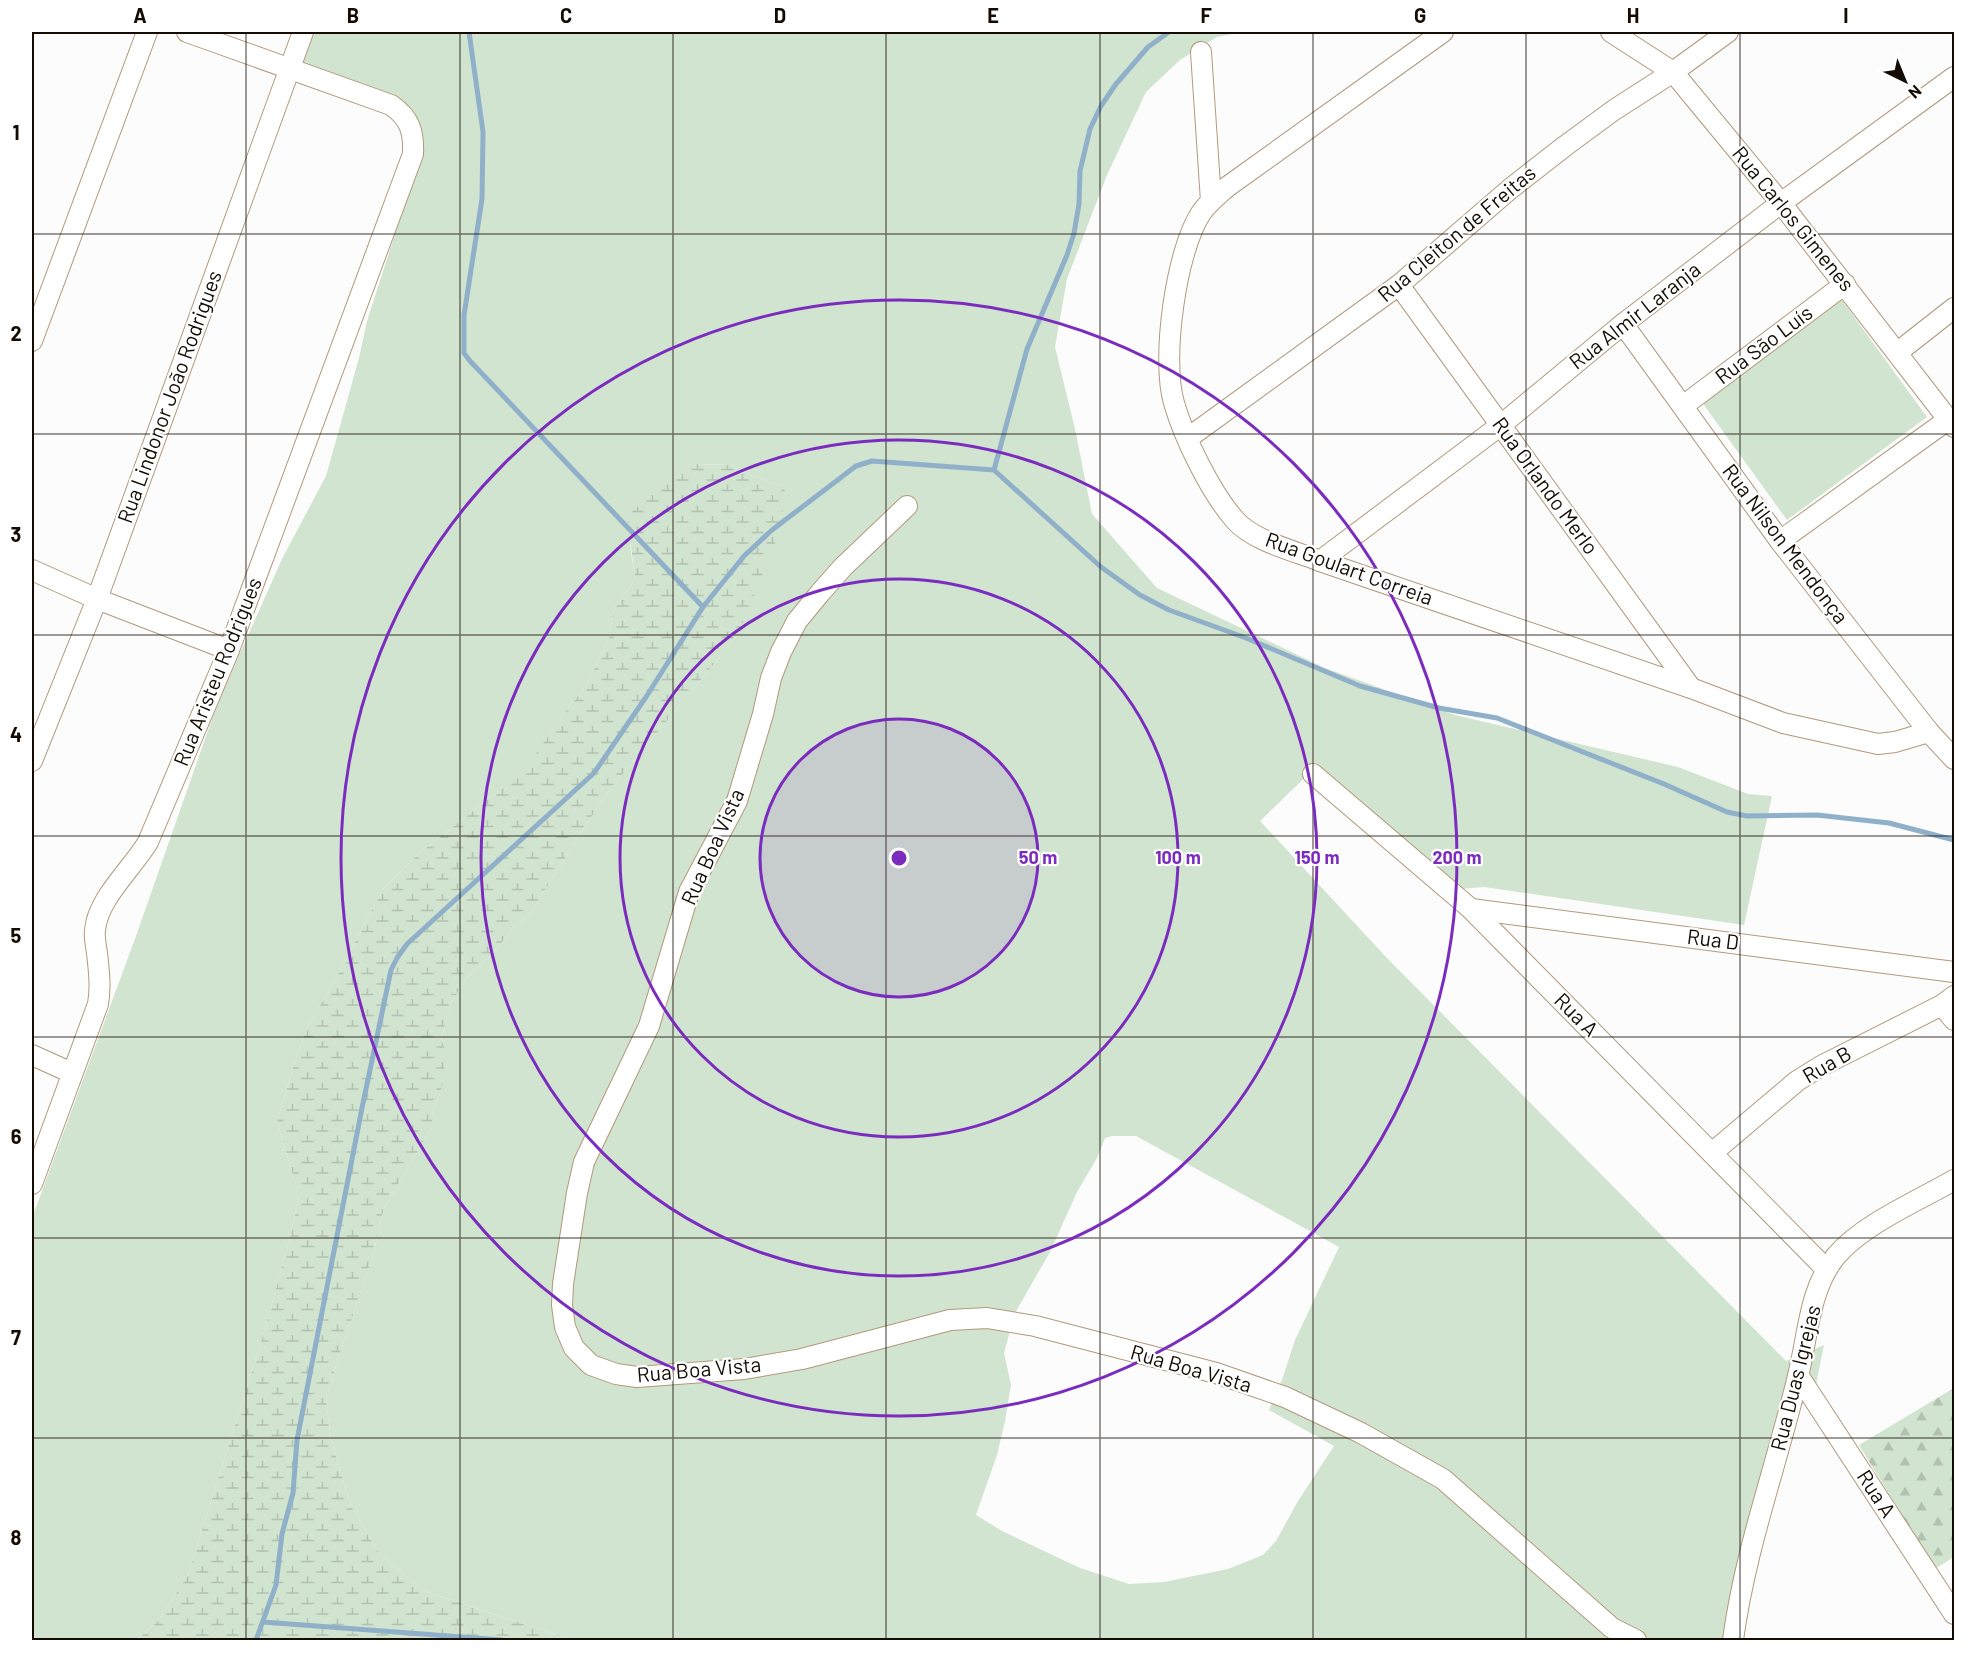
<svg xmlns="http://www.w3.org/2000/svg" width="1986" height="1672" viewBox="0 0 1986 1672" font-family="Barlow,sans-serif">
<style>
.green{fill:#d1e4cf;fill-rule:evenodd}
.forest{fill:url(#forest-firs)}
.wetland{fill:url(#wetland-marsh)}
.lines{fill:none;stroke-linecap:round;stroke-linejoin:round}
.stream{stroke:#90b0ca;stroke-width:5}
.street-casing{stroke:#b2997c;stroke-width:22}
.street{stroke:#fff;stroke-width:20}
.grid{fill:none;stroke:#140b03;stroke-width:1.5;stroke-opacity:0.55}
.ring{fill:none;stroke:#7b2cbf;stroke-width:3}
.labels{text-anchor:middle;stroke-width:4.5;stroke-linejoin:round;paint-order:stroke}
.street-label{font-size:21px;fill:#140b03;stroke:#fff}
.centre{fill:#7b2cbf;stroke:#fff;stroke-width:3}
.ring-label{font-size:18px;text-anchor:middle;font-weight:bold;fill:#7b2cbf;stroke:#fff;stroke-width:4.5;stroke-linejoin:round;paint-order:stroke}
.neatline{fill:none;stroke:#140b03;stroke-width:2}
.grid-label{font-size:20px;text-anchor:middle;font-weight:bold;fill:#140b03}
</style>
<defs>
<pattern id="forest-firs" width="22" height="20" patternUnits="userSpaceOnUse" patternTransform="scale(1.5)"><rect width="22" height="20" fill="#d1e4cf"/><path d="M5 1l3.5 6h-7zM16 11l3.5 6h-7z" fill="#b3c2b0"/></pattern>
<pattern id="wetland-marsh" width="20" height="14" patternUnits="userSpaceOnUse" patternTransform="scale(1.5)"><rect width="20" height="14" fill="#d1e4cf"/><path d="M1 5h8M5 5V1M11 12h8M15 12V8" fill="none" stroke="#b3c2b0"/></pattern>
</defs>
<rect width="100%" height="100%" fill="#fcfcfc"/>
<g class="green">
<path d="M308 32H1242L1217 37 1180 60 1146 92 1107 175 1067 279 1055 347 1075 429 1092 514 1157 588 1325 668 1455 715 1678 767 1748 794 1772 796 1744 925 1484 887 1461 889 1317 766 1260 821 1386 957 1786 1361 1824 1345 1816 1385 1775 1443 1727 1640H572L424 1591 380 1555 351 1506 331 1439 326 1400 338 1359 372 1259 384 1208 432 1127V1115L442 1087 441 1040 451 1003 467 977 495 951 513 928 531 912 604 797 737 636 785 487 747 474 731 465 690 464 630 545 635 579 614 609 609 638 587 684 557 723 535 756 497 792 416 856 383 889 331 988 308 1025 295 1061 277 1122 299 1196 289 1242 261 1342 188 1575 159 1620 137 1640H32V1218L136 936 218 702 283 557 326 476 359 358 367 321 424 144 413 120 304 68 299 57ZM1112 1136H1136L1339 1247 1295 1340 1283 1377 1269 1410 1334 1446 1298 1501 1276 1541 1263 1555 1228 1569 1164 1582 1129 1584 1080 1568 1002 1531 976 1515 997 1455 1005 1421 1011 1385 1004 1353 1015 1313 1050 1252 1077 1192 1097 1158 1105 1138Z"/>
<polygon points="1841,299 1927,417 1787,520 1701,401"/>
</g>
<polygon class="forest" points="1954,1388 1954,1557 1935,1569 1859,1445"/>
<polygon class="wetland" points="690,464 731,465 747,474 785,487 780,531 737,636 604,797 531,912 513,928 495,951 467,977 451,1003 441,1040 446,1052 442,1087 432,1115 432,1127 384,1208 372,1259 338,1359 326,1400 331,1439 351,1506 380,1555 424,1591 572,1640 137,1640 159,1620 188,1575 261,1342 289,1242 299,1196 277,1122 295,1061 308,1025 331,988 383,889 416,856 497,792 535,755 557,723 587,684 609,638 614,609 635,579 627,516 664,483"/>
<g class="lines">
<g class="stream">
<polyline points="469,32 483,132 482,199 464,315 464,353 470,361 703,607"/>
<polyline points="994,470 1027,349 1067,255 1074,233 1079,204 1080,171 1090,129 1101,106 1116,84 1148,47 1169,32"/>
<polyline points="263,1622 502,1640"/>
<polyline points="256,1640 276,1585 282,1534 293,1493 297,1440 362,1108 391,970 397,958 407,944 594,773 646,697 703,607 744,556 772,530 856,466 872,461 994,470 1101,567 1140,595 1169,610 1246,638 1360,686 1439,708 1497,718 1664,784 1727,812 1747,816 1817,815 1889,823 1954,840"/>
</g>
<g class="street-casing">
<g id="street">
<path d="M1443 32 1227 187C1218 195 1208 203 1201 213 1176 251 1161 359 1174 403 1184 438 1211 493 1235 520 1253 541 1295 551 1320 561L1691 688 1783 723 1878 744 1895 742 1929 732"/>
<polyline points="1611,32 1673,72 1781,203 1954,427"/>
<polyline points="1201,52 1211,201"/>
<polyline points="1399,285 1691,688"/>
<polyline points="1623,324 1780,541 1929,732 1954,759"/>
<polyline points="32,341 147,32"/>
<polyline points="1898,352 1954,308"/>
<polyline points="1683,406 1845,284"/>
<polyline points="1188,438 1399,285 1510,189 1565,146 1614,110 1673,72 1728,32"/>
<polyline points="907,506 843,567 820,593 797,621 781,652 771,678 763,714 737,801 689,892 649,1026 584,1162 577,1193 563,1284 562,1305 565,1327 574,1348 591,1365 616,1374 637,1377 744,1369 802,1359 950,1320 987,1318 1035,1326 1216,1373 1285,1397 1361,1433 1443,1479 1612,1628 1636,1640"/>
<polyline points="1780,541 1949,419"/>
<polyline points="1320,561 1501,425 1623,324 1781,203 1954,77"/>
<polyline points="32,570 97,599 229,650"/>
<polyline points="32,761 97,599 303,32"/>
<polyline points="1313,774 1471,909 1826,1269"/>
<polyline points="1471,909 1954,972"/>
<polyline points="1942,1005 1954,1020"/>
<polyline points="32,1055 72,1073"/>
<polyline points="1712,1153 1797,1081 1821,1066 1942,1005 1954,996"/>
<path d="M32 1184 98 1004C101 987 99 971 97 953 96 946 94 937 95 930 98 898 132 869 148 842L229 650 413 154C414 132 410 118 391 105L187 32"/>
<polyline points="1798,1375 1954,1614"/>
<path d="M1733 1640C1745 1550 1777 1464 1798 1376 1808 1336 1809 1289 1836 1256 1863 1224 1918 1201 1954 1180"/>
</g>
</g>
<use href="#street" class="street"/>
</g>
<path class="grid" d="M246 32V1640M460 32V1640M673 32V1640M886 32V1640M1100 32V1640M1313 32V1640M1526 32V1640M1740 32V1640M32 234H1954M32 434H1954M32 635H1954M32 836H1954M32 1037H1954M32 1238H1954M32 1438H1954"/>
<circle cx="899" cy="858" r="139" fill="#7b2cbf" fill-opacity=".12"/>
<g class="ring">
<circle cx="899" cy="858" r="139"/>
<circle cx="899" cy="858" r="279"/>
<circle cx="899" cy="858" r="418"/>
<circle cx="899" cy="858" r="558"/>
</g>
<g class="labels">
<g class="street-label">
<text transform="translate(1793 219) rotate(51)" y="7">Rua Carlos Gimenes</text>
<text transform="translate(1457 234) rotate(-40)" y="7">Rua Cleiton de Freitas</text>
<text transform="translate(1635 316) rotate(-38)" y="7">Rua Almir Laranja</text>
<text transform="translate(1764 345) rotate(-37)" y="7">Rua São Luís</text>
<text transform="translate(170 397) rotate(-70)" y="7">Rua Lindonor João Rodrigues</text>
<text transform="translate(1545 486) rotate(54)" y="7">Rua Orlando Merlo</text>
<text transform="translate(1785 544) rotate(53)" y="7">Rua Nilson Mendonça</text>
<text transform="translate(1349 569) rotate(20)" y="7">Rua Goulart Correia</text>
<text transform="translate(218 672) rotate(-68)" y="7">Rua Aristeu Rodrigues</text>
<text transform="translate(713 847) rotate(-66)" y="7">Rua Boa Vista</text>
<text transform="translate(1713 940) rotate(7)" y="7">Rua D</text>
<text transform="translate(1576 1015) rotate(45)" y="7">Rua A</text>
<text transform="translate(1827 1065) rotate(-30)" y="7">Rua B</text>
<text transform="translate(1191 1369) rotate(16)" y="7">Rua Boa Vista</text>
<text transform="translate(699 1370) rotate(-5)" y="7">Rua Boa Vista</text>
<text transform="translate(1796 1378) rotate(-76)" y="7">Rua Duas Igrejas</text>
<text transform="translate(1876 1494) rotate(57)" y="7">Rua A</text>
</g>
</g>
<circle cx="899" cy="858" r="9" class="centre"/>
<g class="ring-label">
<text x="1038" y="864">50 m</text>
<text x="1178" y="864">100 m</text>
<text x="1317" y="864">150 m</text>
<text x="1457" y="864">200 m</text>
</g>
<rect width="1986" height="1672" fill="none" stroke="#ffffff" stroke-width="66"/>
<g transform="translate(1905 81) rotate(137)" stroke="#ffffff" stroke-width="4.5" paint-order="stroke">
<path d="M0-4.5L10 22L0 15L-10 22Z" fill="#140b03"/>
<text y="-9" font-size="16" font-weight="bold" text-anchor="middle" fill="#140b03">N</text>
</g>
<rect x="33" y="33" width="1920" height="1606" class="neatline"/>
<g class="grid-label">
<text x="140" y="23">A</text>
<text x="353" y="23">B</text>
<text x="566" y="23">C</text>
<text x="780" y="23">D</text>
<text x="993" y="23">E</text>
<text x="1206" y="23">F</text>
<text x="1420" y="23">G</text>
<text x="1633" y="23">H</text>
<text x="1846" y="23">I</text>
<text x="16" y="140">1</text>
<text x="16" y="341">2</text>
<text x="16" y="542">3</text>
<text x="16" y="742">4</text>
<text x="16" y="943">5</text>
<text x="16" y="1144">6</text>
<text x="16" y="1345">7</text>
<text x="16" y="1545">8</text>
</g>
</svg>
